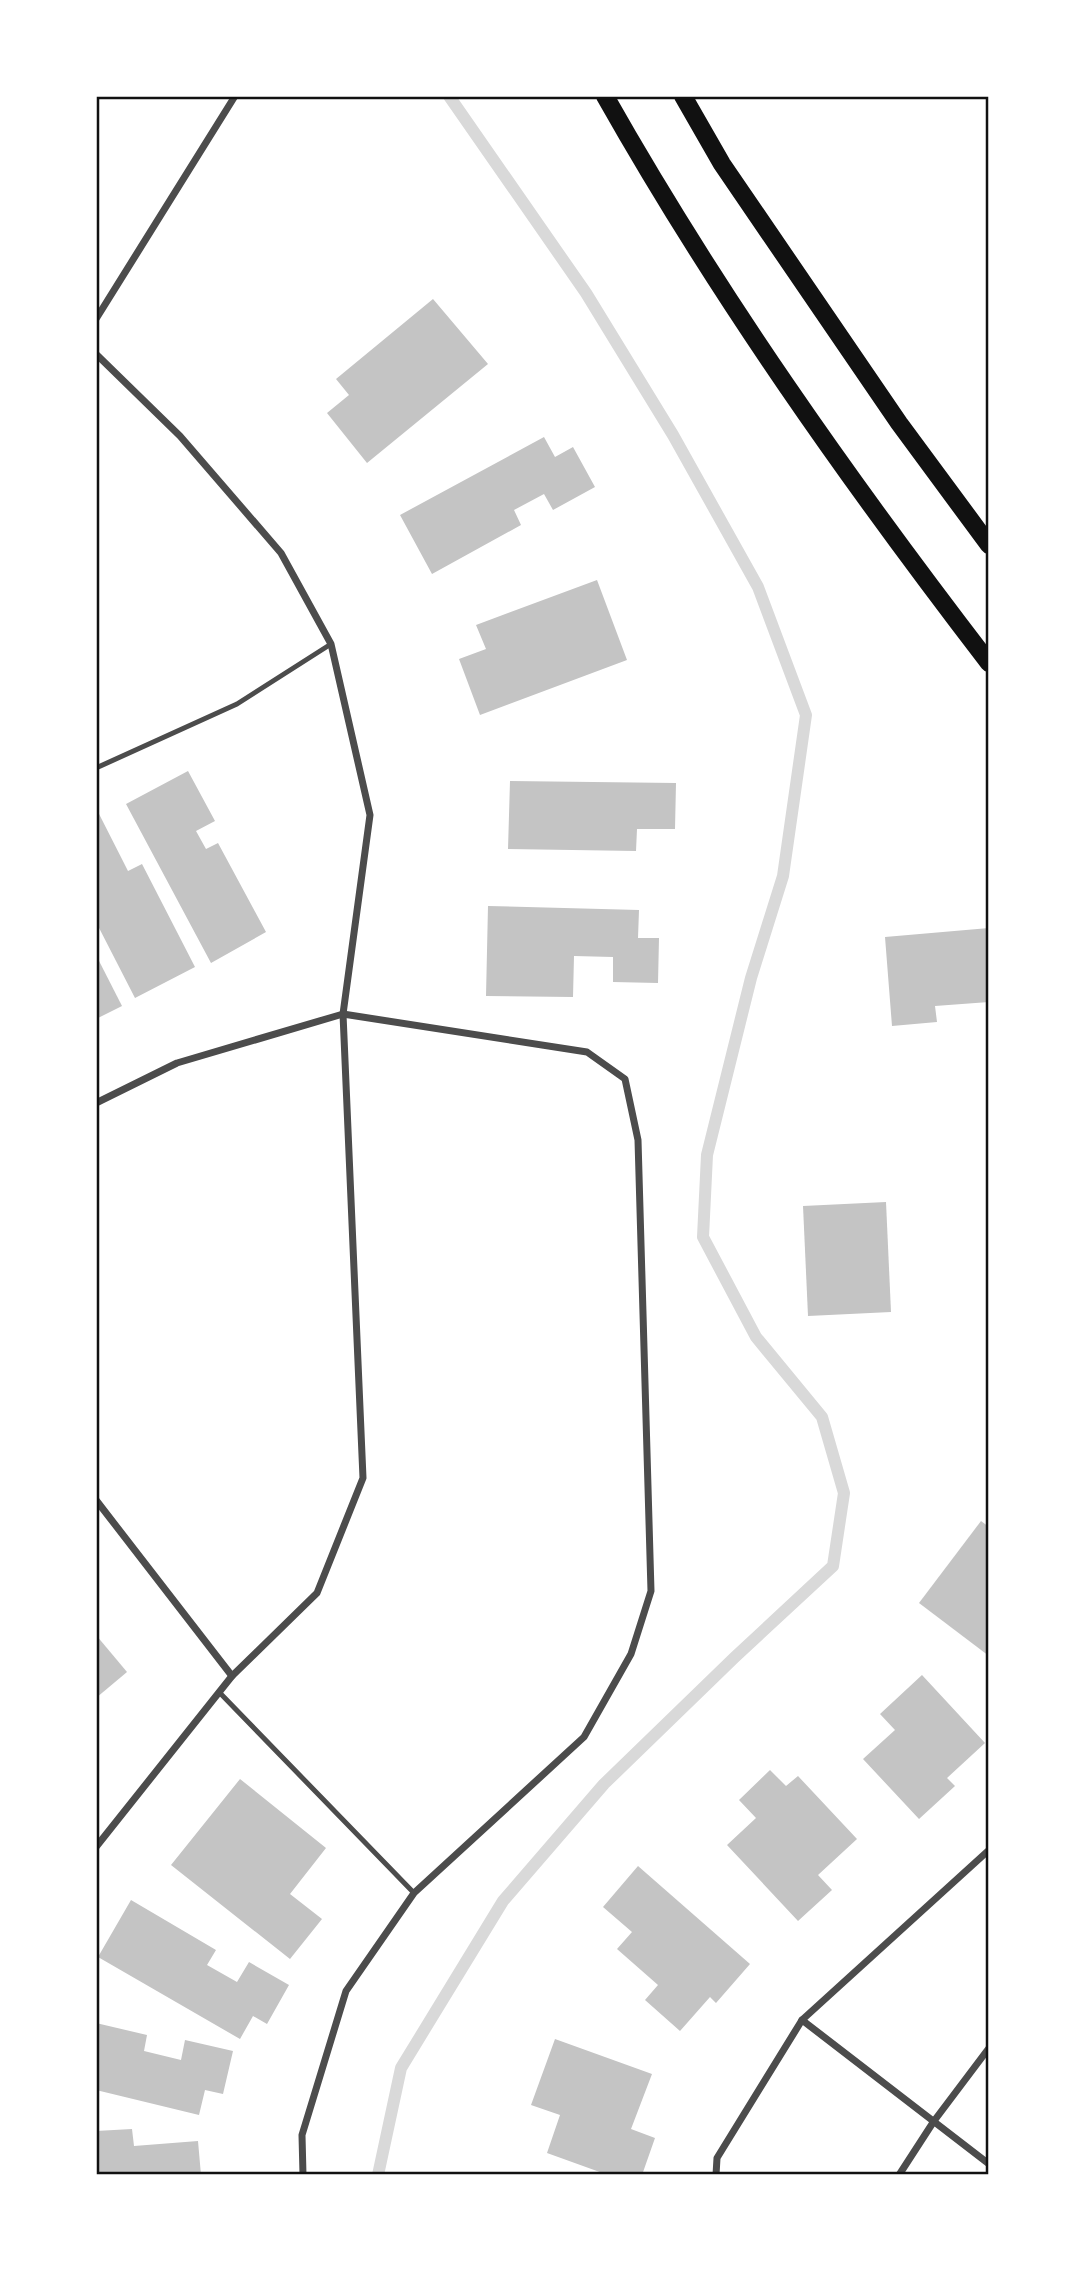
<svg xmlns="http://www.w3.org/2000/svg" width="1085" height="2271" viewBox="0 0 1085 2271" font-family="Quicksand,sans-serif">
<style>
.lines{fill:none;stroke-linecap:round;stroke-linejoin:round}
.stream{stroke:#d9d9d9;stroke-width:12}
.building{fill:#c4c4c4}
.service{stroke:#4c4c4c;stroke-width:5}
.minor{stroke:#4c4c4c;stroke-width:7}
.primary{stroke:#111;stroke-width:18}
.neatline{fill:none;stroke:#111;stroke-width:2.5}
</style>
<rect width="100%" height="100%" fill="#fff"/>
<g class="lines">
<polyline class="stream" points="378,2175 401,2068 503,1901 604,1784 735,1657 833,1566 844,1493 822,1417 756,1337 703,1237 707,1155 751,978 783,876 806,715 758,587 673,435 586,293 449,96"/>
</g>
<g class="building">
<polygon points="433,299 488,364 367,463 327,413 349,395 336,379"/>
<polygon points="544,437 555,457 573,447 595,487 553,510 544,494 514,510 521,525 432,574 400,515"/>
<polygon points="597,580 627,660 480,715 459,659 486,649 476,625"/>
<polygon points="188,771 215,821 196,831 206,849 218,843 266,932 211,963 126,804"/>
<polygon points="510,781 676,783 675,829 637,829 636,851 508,849"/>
<polygon points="96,808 128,871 142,864 195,967 135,998 96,922"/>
<polygon points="488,906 639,910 638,938 659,938 658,983 613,982 613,957 574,956 573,997 486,996"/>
<polygon points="989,928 989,1002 935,1006 937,1022 892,1026 885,937"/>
<polygon points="96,955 122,1006 96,1019"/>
<polygon points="886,1202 891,1312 808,1316 803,1206"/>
<polygon points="981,1521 989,1527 989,1656 919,1603"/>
<polygon points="96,1635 127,1672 96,1698"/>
<polygon points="922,1675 985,1743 947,1778 955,1786 919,1819 863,1759 895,1730 880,1714"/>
<polygon points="770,1770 786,1786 798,1776 857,1839 818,1875 832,1890 798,1921 727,1845 756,1818 739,1800"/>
<polygon points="240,1779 326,1848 290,1894 322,1919 290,1959 171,1865"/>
<polygon points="638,1866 750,1964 716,2003 710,1997 680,2031 645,2000 658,1985 617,1949 632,1932 603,1907"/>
<polygon points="131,1900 216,1950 207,1965 237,1982 249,1962 289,1985 267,2024 253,2016 240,2039 98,1957"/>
<polygon points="96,2023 147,2035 144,2051 181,2060 185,2040 233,2051 223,2094 205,2090 199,2115 96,2090"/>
<polygon points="555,2039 652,2074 631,2129 655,2138 642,2175 608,2175 547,2153 560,2115 531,2105"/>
<polygon points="132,2129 134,2146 198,2141 201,2175 96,2175 96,2131"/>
</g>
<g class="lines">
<g class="service">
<polyline points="96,768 237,704 331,644"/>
<polyline points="219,1692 414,1893"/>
</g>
<g class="minor">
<polyline points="96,319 235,96"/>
<polyline points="96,354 180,436 281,553 331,644 370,815 343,1014 363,1478 317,1593 232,1676 96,1847"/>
<polyline points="96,1103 177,1063 343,1014 587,1052 625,1079 638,1140 651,1591 631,1654 584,1737 414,1893 346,1991 302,2135 303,2175"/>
<polyline points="96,1500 232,1676"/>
<polyline points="802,2020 989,2164"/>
<polyline points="716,2175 717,2158 802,2020 989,1850"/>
<polyline points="899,2175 934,2121 989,2048"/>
</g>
<g class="primary">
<path d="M605 96C718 296 850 482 989 663"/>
<polyline points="683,96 722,164 899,423 989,545"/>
</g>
</g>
<rect width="1085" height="2271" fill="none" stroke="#ffffff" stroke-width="196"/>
<rect x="98" y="98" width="889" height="2075" class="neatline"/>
</svg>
